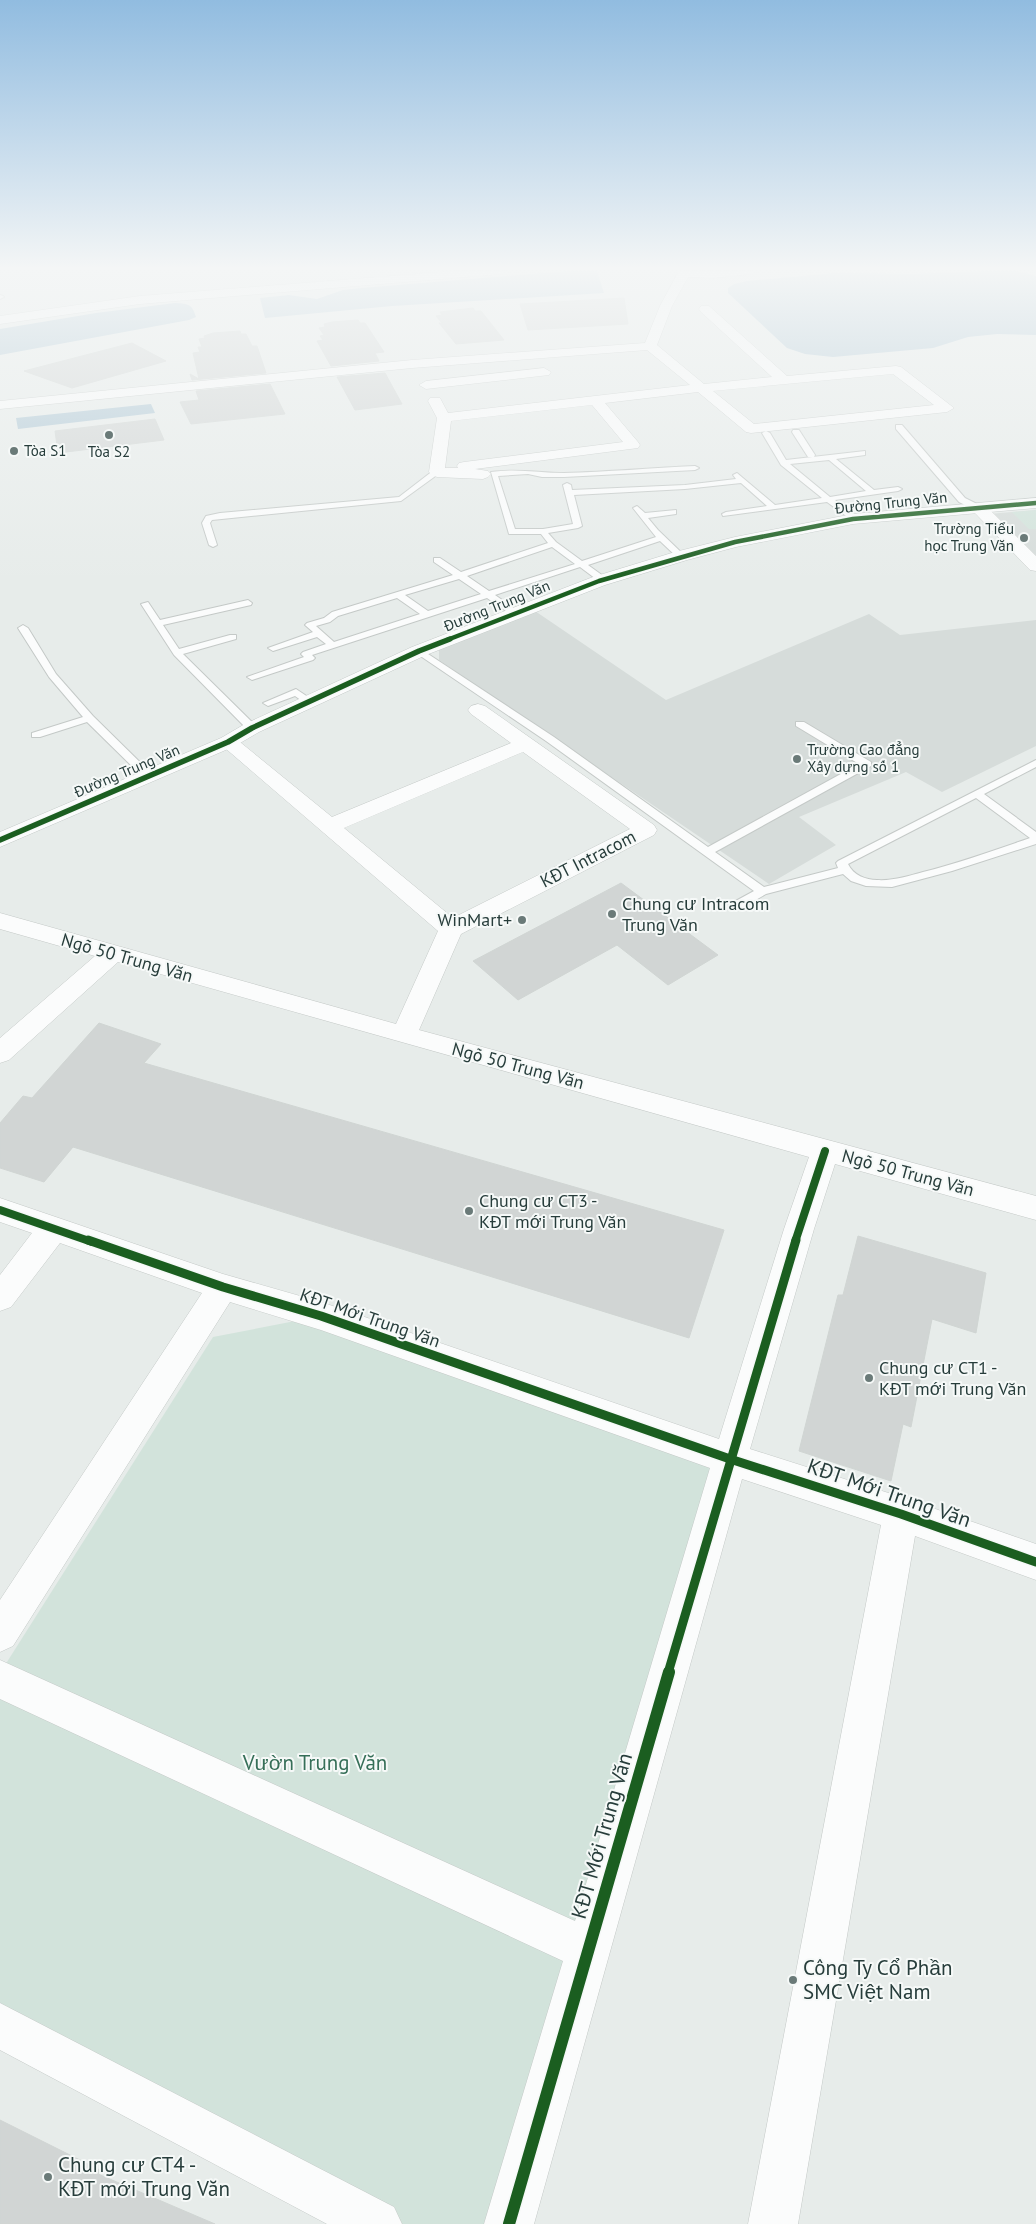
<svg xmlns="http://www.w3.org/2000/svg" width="1036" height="2224" viewBox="0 0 1036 2224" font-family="'PT Sans',sans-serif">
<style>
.built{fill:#d6dcda}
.green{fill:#d2e3db}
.water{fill:#aec7d4}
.building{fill:#d1d5d4;stroke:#d0d5d3}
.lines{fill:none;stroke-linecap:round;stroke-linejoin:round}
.lane-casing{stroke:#c4c9c7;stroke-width:2}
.street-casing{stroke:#c4c9c7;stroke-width:1}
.secondary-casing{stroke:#c4cac8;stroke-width:1}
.lane{fill:#fbfcfc;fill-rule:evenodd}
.street{fill:#fbfcfc;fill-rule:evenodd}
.secondary{fill:#fbfcfc;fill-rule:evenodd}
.cycleway-far4-casing{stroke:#f6f9f8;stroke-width:6}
.cycleway-far3-casing{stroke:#f6f9f8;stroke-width:8}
.cycleway-far2-casing{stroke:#f6f9f8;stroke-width:11}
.cycleway-far1-casing{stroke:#f6f9f8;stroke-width:12}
.cycleway-casing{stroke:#f6f9f8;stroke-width:15}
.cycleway-far4{stroke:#1b5e20;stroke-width:4.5}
.cycleway-far3{stroke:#1b5e20;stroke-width:5.5}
.cycleway-far2{stroke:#1b5e20;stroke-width:8}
.cycleway-far1{stroke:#1b5e20;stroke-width:9}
.cycleway{stroke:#1b5e20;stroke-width:12}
.poi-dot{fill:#6a7a78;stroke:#f6f9f8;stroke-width:2}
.labels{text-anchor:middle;stroke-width:4;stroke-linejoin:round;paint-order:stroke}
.far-poi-label{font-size:15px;fill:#273d3b;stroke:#f6f9f8;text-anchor:start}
.far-street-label{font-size:15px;fill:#273d3b;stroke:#f6f9f8}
.street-label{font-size:18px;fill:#273d3b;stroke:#f6f9f8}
.poi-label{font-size:18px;fill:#273d3b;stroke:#f6f9f8;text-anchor:start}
.near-street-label{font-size:21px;fill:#273d3b;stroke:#f6f9f8}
.near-park-label{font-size:21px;fill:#366f58;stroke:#f6f9f8}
.near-poi-label{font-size:21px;fill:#273d3b;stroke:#f6f9f8;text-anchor:start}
</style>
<rect width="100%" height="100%" fill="#e7ecea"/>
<g class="built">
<polygon points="1036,510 1036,562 989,514"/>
<polygon points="535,611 666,700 869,614 900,635 1036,620 1036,746 942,792 906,772 799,817 836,845 769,884 439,660 439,646"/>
</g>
<g class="green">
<polygon points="1036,510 1036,529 1029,529 1012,512"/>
<polygon points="321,1316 730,1459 509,2224 383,2224 0,2012 0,1673 213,1337"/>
</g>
<g class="water">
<polygon points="568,271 597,271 604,293 392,306 265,318 260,298 289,295 317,299 343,290 362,288"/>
<polygon points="984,271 1017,271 1036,276 1036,335 997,334 968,337 933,348 833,357 805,354 787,348 728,293 728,288 734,284 747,281 835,273 914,274"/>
<path d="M175 303C189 304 192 304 196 317L189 320 0 355V329L96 313Z"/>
<polygon points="151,404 155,413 18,429 16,418"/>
</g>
<g class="building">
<polygon points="624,298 628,324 528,330 520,304"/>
<polygon points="473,308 475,311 481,311 504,340 456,344 439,323 442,323 436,316 442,315 440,312"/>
<polygon points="358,320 360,323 365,323 384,352 375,353 379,361 331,366 317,341 323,340 320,336 324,335 319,328 325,327 324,324 332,322"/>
<polygon points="240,331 241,334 246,334 252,346 257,346 266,373 192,380 190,374 199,379 193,353 200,352 198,347 202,347 199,339 205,338 204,336 213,333"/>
<polygon points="132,343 166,361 72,388 24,371"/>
<polygon points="385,373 402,404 355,410 337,377"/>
<polygon points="270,384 285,414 191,424 180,402 199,400 196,391"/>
<polygon points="155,419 164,440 58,453 55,431"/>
<polygon points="621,883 718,955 668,985 617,945 518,1000 473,961"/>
<polygon points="99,1023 161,1044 144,1063 724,1230 689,1338 73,1147 44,1182 0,1168 0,1123 23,1096 32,1098"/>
<polygon points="858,1236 986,1273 976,1333 932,1319 911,1427 903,1424 891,1481 799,1451 838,1295 843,1295"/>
<polygon points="0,2120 100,2170 98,2174 215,2224 0,2224"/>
</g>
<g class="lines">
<g class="lane-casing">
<g id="lane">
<polygon points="0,295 3,296 4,297 0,299"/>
<polygon points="896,425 902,425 965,498 983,507 983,511 977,511 959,502 896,429"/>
<polygon points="793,430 799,430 815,455 814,457 808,457 792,432"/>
<path d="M766 431 770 433 786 460 865 451V455L836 459 874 490 898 487 902 489 898 491 835 500 856 517 857 519 853 521 827 502 723 516 722 514 726 512 767 506 741 483 685 489 574 495 582 526 578 528 548 533 556 542 582 561 656 537 633 508 637 506 645 513 676 510V514L648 518 658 530 685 556 678 558 660 541 588 565 606 578V582H600L580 567 495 595 518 611V615H512L487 598 312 655 315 658 313 660 255 679 252 680 247 677 304 657 301 654 303 652 326 644 317 637 273 651 268 648 313 632 305 625 307 623 324 618 332 612 453 575 434 562V558H440L461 572 548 543 541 534H509L491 472C516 468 540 473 564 473 608 472 651 468 695 466L699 468 695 470 564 477H542L528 474 498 476 515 529H543L573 524 563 485 567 483 571 485 572 490 685 485 736 479 733 475 737 473 775 505 822 498 781 465 762 433ZM829 460 866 491 830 497 790 464ZM552 547 575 564 489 591 467 576ZM459 579 481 594 428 611 405 595ZM397 598 420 614 334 642 316 626 330 622 338 616Z"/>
<polygon points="434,470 441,472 401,501 212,520 210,523 217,545 213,547 209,545 202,523 206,516 220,513 399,497"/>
<polygon points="248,600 252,603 251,605 163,625 179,649 230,635 236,635 236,639 183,654 256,726 257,728 252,731 248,730 174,655 141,604 148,602 160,620"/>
<polygon points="23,625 28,628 56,674 93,716 153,775 153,779 145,779 87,722 40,737 32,737 32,733 83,717 49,677 18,628"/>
<path d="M419 648 554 737 708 847 859 764 796 726V722H804L871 762V766L715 852 764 887 838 868 836 863 838 861 1036 760V767L984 794 1036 832V844L952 871 892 887 866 886 851 881 843 874 766 894 740 909H732L730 906 732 903 754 891 546 741 416 653 414 651ZM976 798 1030 838C995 850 959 863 923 872 908 876 893 881 877 880 866 880 853 875 848 864Z"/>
<polygon points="296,689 311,699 311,703 305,703 295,696 268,706 263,703"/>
</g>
</g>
<g class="street-casing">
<g id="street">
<polygon points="455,271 506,271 501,274 140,304 0,324 0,316 140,296"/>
<path d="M679 271H756L751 274 713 278 688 277 672 306 657 345 704 384 772 377 701 312 699 309 701 306H709L787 376 896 366 901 367 954 408 947 412 751 433 746 432 698 392 605 403 638 442 640 445 638 448 475 469 488 471 491 474 488 477 483 479 437 477 432 475 429 472 437 418 428 401 430 398H440L448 413 690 385 647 350 412 368 0 409V401L412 360 645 343 660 306ZM893 374 934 405 754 424 713 391ZM592 405 623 442 464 462 459 463 457 466 458 468H445L451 421Z"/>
<polygon points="544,368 551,372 549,375 426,389 419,385 426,381"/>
<polygon points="980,504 986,506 1036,556 1036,571 1030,570 974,512 972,509 974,506"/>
<path d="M478 704 485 706 654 825 657 830 654 835 461 934 419 1030 1036 1196V1220L835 1164 814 1229 750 1449 901 1497 1036 1544V1580L915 1536 798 2224H748L881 1525 742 1479 534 2224H484L563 1961 0 1699V1660L575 1921 710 1468 321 1330 230 1302 13 1646 0 1652V1600L202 1293 60 1243 11 1307 0 1311V1275L32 1233 0 1222V1198L223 1274 321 1302 719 1439 784 1229 809 1157 118 962 9 1060 0 1063V1038L95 956 0 929V913L396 1024 438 931 218 742 221 738 228 736 235 738 332 817 511 743 471 714 468 710 471 706ZM523 752 630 829 453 918 344 828Z"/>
<polygon points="0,2003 394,2207 402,2224 327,2224 0,2050"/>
</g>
</g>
<g class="secondary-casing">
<polygon id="secondary" points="1036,498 1036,508 853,524 736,547 687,560 605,585 426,655 259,732 235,746 0,847 0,832 221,738 245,724 412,647 593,577 675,552 735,537 853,514"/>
</g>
<use href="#lane" class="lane"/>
<use href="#street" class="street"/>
<use href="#secondary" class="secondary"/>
<g class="cycleway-far4-casing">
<polyline id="cycleway-far4" points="447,640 599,581 735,542 853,519 1036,503"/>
</g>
<g class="cycleway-far3-casing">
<polyline id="cycleway-far3" points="0,840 228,742 252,728 419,651 450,639"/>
</g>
<g class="cycleway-far2-casing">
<g id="cycleway-far2">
<polyline points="0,1210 92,1242"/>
<polyline points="795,1242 825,1151"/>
</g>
</g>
<g class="cycleway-far1-casing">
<g id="cycleway-far1">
<polyline points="88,1240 223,1287 321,1316 730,1459 901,1514 1036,1562"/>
<polyline points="668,1673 796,1240"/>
</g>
</g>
<g class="cycleway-casing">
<polyline id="cycleway" points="509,2224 669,1672"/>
</g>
<use href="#cycleway-far4" class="cycleway-far4"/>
<use href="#cycleway-far3" class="cycleway-far3"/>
<use href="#cycleway-far2" class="cycleway-far2"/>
<use href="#cycleway-far1" class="cycleway-far1"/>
<use href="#cycleway" class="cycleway"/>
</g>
<linearGradient id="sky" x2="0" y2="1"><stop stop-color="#91bce0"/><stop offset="0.46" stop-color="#f4f6f6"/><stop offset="1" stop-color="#f4f6f6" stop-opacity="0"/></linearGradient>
<rect width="1036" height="583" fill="url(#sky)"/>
<g class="poi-dot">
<circle cx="109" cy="435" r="5"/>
<circle cx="14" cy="451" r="5"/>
<circle cx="1024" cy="538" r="5"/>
<circle cx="797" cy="759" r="5"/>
<circle cx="612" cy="914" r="5"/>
<circle cx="522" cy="920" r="5"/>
<circle cx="469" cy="1211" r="5"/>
<circle cx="869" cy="1378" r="5"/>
<circle cx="793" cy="1980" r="5"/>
<circle cx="48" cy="2177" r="5"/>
</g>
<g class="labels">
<g class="far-poi-label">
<text x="24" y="456">Tòa S1</text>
<text x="109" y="457" text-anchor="middle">Tòa S2</text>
<text x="1014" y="534" text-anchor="end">Trường Tiểu<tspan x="1014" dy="17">học Trung Văn</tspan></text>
<text x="807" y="755">Trường Cao đẳng<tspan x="807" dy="17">Xây dựng số 1</tspan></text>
</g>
<g class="far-street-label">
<text transform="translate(891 503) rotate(-6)" y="5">Đường Trung Văn</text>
<text transform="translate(497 606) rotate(-22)" y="5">Đường Trung Văn</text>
<text transform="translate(127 771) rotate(-23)" y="5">Đường Trung Văn</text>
</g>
<g class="street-label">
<text transform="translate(588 859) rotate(-27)" y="6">KĐT Intracom</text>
<text transform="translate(127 958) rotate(16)" y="6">Ngõ 50 Trung Văn</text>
<text transform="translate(518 1066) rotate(15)" y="6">Ngõ 50 Trung Văn</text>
<text transform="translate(908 1173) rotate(15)" y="6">Ngõ 50 Trung Văn</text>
<text transform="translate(370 1318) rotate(19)" y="6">KĐT Mới Trung Văn</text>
</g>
<g class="poi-label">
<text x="622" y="910">Chung cư Intracom<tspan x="622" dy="21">Trung Văn</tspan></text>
<text x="512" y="926" text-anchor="end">WinMart+</text>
<text x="479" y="1207">Chung cư CT3 -<tspan x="479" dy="21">KĐT mới Trung Văn</tspan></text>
<text x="879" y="1374">Chung cư CT1 -<tspan x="879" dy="21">KĐT mới Trung Văn</tspan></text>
</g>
<g class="near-street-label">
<text transform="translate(889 1493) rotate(19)" y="7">KĐT Mới Trung Văn</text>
<text transform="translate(602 1836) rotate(-74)" y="7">KĐT Mới Trung Văn</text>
</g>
<g class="near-park-label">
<text x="315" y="1770">Vườn Trung Văn</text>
</g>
<g class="near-poi-label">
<text x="803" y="1975">Công Ty Cổ Phần<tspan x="803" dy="24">SMC Việt Nam</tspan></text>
<text x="58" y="2172">Chung cư CT4 -<tspan x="58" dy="24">KĐT mới Trung Văn</tspan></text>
</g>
</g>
</svg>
